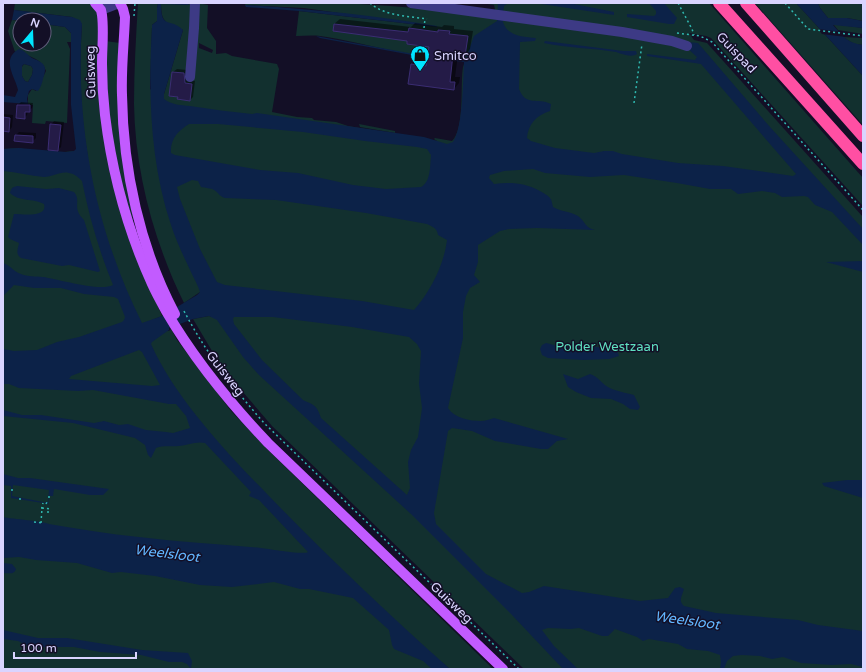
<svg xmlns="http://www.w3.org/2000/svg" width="866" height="672" viewBox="0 0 866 672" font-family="'Varela Round',sans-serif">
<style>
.green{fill:#12302f;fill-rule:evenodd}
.water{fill:#0c2248;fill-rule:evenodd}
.pier{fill:#130f26}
.shadow{fill:#0007}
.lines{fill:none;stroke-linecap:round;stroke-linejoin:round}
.stream{stroke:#0c2248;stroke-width:2.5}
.building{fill:#241b47;stroke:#3b2d73}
.path{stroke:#2fb8b0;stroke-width:1.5;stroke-dasharray:2 3;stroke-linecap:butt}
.minor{stroke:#3d3a85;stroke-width:10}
.major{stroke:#c25bff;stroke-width:10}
.highway{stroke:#ff4fa3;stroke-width:12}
.labels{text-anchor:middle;stroke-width:3;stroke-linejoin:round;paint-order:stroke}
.street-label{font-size:13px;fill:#d9d4ff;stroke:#130f26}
.poi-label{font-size:13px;fill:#d9d4ff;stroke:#130f26;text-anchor:start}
.park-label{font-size:13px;fill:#5fe0c0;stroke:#130f26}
.water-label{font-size:14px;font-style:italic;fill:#62b6ff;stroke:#130f26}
</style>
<rect width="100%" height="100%" fill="#130f26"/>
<g class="green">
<path d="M15 3H90L98 12 101 110 157 304 162 316 145 323 169 331 171 329 177 340 231 411 269 451 493 669H450L440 661V669H3V149L19 148 47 154 73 151 88 157C80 113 79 68 82 24L72 17 14 10Z"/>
<path d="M138 3H158L157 8V21L152 25V27L150 89 164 99V94L183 30C166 22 161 24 161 3L188 5 190 3H203V4L208 5 207 28 216 41V54L226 53 232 56 277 64 279 69 272 112 297 117 312 118 314 120 336 122 348 126 437 141 434 139 435 138 452 141C465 129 460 85 463 67 464 64 465 61 466 58 417 61 369 43 320 36 312 35 304 36 296 36L299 11 437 27 304 8 245 5 246 3C289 3 332 2 375 5 416 7 456 13 497 18L494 5 481 3H709L863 178V206L711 38 706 36 689 33 694 40 707 43 863 217V669H524L272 426 230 377 218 361 193 319 209 316 212 317 200 292 184 303C154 242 135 172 134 104 134 70 136 36 138 3ZM199 43 213 50 212 53 199 48Z"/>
<polygon points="755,3 796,3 863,76 863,125"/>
<polygon points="818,3 863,3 863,21 847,18 828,18 820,8"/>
<path d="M12 20 20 21V44H44V24L65 27 71 33V42H67L70 49 67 123 46 121 45 124 32 123 33 105 28 104V95L32 89 36 91 46 71C42 58 27 56 16 51L15 52 8 31Z"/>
<polygon points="833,24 863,28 863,34 838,30"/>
<polygon points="843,37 863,38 863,45 854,44"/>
<polygon points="105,41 120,43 136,225 126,203 117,167 107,105"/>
<path d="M24 64 31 66 33 69 32 75 28 82 25 81C21 76 19 69 24 64Z"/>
<polygon points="359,124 395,131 395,133 360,127"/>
</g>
<g class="water">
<path d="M158 3H190L188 5 161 4C161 30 170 17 183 30L164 94V99C172 105 181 105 190 106 211 109 231 112 252 114L257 113 424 137 447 144 453 142C463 127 463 81 464 62L428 58 320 38 316 36 436 58H466L474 36 497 21 498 5 497 3H508L504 6C504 10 501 17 503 22 507 36 523 37 536 38L535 41 520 42 519 89C526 107 537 97 551 104L550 111C537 115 528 124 527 138L531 141 555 148 594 153 604 151H613L622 154 678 163 723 166 793 176 796 174 701 64 647 56V54L695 60 697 57 686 47 688 42 698 43 770 127 863 229V245L832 212 815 205 808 197 804 196 782 197 775 193 762 191 738 194 731 189H710L677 183 624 175 590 177 545 173 533 169 504 171 490 175 489 178 494 184C511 182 525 183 540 191 543 193 548 195 550 198 552 200 552 204 553 207 561 212 570 211 578 216 585 221 585 228 595 230L537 228 509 229 500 231 478 245V262L474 275 480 282 470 288 466 296 463 312V338L448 408C454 418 470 421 481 421 485 421 490 419 494 418L568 439 557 441 548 449H541L495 441 472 431 452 428 448 431 434 513 436 524 486 574 522 593 529 592 544 586 640 601 668 598 675 588 680 587 684 589C682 596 678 601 684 606L716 613 798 620 818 625 863 631V667L851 664 832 665 801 663 783 657 772 659 760 656 742 655 733 656 727 661 724 669H720L721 662 720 655 708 651 687 649 678 644 649 639 643 641 637 637 615 629 608 636H602L579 628 571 629 548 628 542 630 554 646 578 669H563L512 615 411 514 259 375 243 357 217 320 209 316 193 319 169 328V330L152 342 151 344C175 398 227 453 268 495 326 555 387 613 450 669H432L423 661 394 649 392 645 389 630 353 598 309 589H300L274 582 232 587 200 585 155 576 121 572 112 573 77 563 36 560 19 557 3 558V517C12 519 44 521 49 524 79 529 109 534 139 537 180 542 220 544 261 548 270 549 302 555 308 552L259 500 249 496 251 492 205 443C196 441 188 445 179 446 170 447 164 445 156 448L151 458 148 455 145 445 135 438 73 423 3 416V410L22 415H41L94 423 104 421 119 425 128 424 146 430 166 432 173 433 190 428 186 416 176 404H169L93 390 78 391 19 388 9 384H3V349L14 351 37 350 57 342 79 337 122 322 124 320 125 317 118 299 114 297 84 294 61 288H34L14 285 3 296V263C10 265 14 272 21 274 28 277 35 276 43 277 58 279 100 292 113 285 99 251 89 216 82 181 78 177 75 174 69 173 60 171 53 177 44 177 30 176 17 172 3 171V149L19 148 66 152 74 151 76 149 71 105V33L65 27 44 24V20H12L14 10 72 17 80 20 82 24C75 127 96 231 142 323L162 316 197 295 200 292C198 285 194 279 191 272 184 257 176 241 171 225 150 162 148 93 152 27V25L157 21V8ZM189 124H218L303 132 365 141 417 147 427 149 431 155C430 165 431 182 421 187L386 189 353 185 298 173 260 170 175 155 171 153C170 139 178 131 189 124ZM192 180 198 181 201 187C205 188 211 188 214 190 219 193 219 196 225 198L276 200 366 213 427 224C433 227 437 228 438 235L447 240C444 265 430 292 414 310L362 301 225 285 217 282 200 249 180 199 177 187ZM234 317H273L352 327 409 337 417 344 421 351 419 384 422 408 418 437 411 450 408 462 410 488 407 495 321 418C317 405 314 405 303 400L262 360 234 324 233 319ZM139 350 142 352 160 385 152 386 69 379 71 376Z"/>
<polygon points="535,3 569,3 614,12 614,15"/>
<polygon points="649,3 664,3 677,18 674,24 669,24 627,17 627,14 654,16 656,14 656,11"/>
<path d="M796 3H818L820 8 828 18H847L863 21V28L833 25C843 36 847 43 863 45V76Z"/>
<path d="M245 5C310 9 373 15 437 26V27L299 11 246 7Z"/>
<path d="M545 41 623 51H636L637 54C631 58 622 54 616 52 592 48 568 48 544 43Z"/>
<path d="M19 49C26 51 27 55 32 58 44 63 48 65 43 79 42 83 41 87 38 91L32 89 29 91 27 99 28 104 3 102V95L15 97 18 90C16 78 0 59 19 49ZM24 64 31 66 33 69 32 75 28 82 25 81 22 76V66Z"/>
<path d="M17 186 46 189 59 188 74 192C82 201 71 208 84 220L100 271 98 272 69 265 62 266 21 258C15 254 18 249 19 243L10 239 8 237 14 214C23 214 48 218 44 204 33 198 19 202 10 193 11 188 13 187 17 186Z"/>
<polygon points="863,261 863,272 826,262"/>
<path d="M546 343C563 347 563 349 580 343L593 347H604L617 350 619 356 609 359 583 360 548 358 542 355 540 349 542 345Z"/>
<path d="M563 374 578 379 590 374C599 377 601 383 608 387 615 391 627 393 634 395L640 407 638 410 630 409 623 404 611 399 591 398 576 392 568 387Z"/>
<polygon points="3,474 18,478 30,478 109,489 103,495 90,495 54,489 53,496 50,496 49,498 47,515 48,504 44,503 44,502 48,502 49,490 13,485 12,496 43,502 43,503 11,498 11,486 3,485"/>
<polygon points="847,480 863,480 863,498 824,486 822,483"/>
<path d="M3 563 12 564 16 569C14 575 9 573 3 573Z"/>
<polygon points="3,630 38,638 67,638 142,650 188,653 192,661 191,669 187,664 182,662 169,662 141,655 100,652 74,647 31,647 18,641 3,639"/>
</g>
<polygon class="pier" points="818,29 842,32 846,37 822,34"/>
<g class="shadow">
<polygon points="340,19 411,27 415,23 442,27 444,25 454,26 454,29 473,31 470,49 465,55 458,54 455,77 460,77 459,83 454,89 412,64 417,59 428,60 430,47 408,40 334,31 334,24"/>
<polygon points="177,69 187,70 188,80 195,81 193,97 190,100 173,72"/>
<polygon points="21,102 33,103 32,108 28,111 27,115 24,118 18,105"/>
<polygon points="3,114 13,115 12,127 9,131 3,130"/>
<polygon points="54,121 64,122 61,147 58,150 51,125"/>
<polygon points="19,132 36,133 36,138 33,141 16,140 16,135"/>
</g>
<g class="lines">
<polyline class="stream" points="859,3 863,3"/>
</g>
<g class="building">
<polygon points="334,24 408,32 409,28 438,32 438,30 450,31 449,34 468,36 465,56 453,54 450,82 455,82 454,90 408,84 411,64 426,66 429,47 407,44 407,41 333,31"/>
<polygon points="172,72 184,73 185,83 192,84 190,101 177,99 178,97 169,96"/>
<polygon points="17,105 30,105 30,112 25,112 25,119 16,118"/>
<polygon points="3,117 10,118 9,132 3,131"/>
<polygon points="50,124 61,125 58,151 48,150"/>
<polygon points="15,135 33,136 33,143 14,141"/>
</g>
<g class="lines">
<g class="path">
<path d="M370 3C384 16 408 16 427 19"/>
<polyline points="678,3 692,29 694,35"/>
<polyline points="785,3 808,29 863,36"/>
<polyline points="134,16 135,3"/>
<polyline points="424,28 425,19"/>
<polyline points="677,33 700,36 712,42 863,210"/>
<polyline points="634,103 642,44"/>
<path d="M184 311C206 353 234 389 265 424L519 669"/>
<polyline points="11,490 13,490"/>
<polyline points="48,497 50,497"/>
<polyline points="20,500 20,497"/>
<polyline points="46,504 47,502"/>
<polyline points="41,508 42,508 43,503"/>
<polyline points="47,512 49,512"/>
<polyline points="34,522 43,523"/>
<polyline points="41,523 42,508 51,509"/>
</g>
<g class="minor">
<polyline points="411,3 622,32 672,41 687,46"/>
<polyline points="101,10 119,3"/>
<polyline points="190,77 194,28 195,3"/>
</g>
<g class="major">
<path d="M95 3 101 10 102 15C104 31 102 48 102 64 102 81 103 98 105 115 112 173 128 231 152 284 156 293 161 302 166 311 194 359 230 403 268 443L503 669"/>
<path d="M120 3 123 9 125 17C124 43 121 69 122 95 123 170 140 248 175 314"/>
</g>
<g class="highway">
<polyline points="719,3 863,164"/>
<polyline points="746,3 863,136"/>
</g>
</g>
<defs>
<g id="shop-pin" transform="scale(1)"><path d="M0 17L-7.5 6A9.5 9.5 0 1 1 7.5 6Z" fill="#00e5ff" stroke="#130f26"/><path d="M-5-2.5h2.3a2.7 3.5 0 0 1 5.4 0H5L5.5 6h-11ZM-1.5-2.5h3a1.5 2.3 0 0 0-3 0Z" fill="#111"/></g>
</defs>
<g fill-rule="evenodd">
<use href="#shop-pin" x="420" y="55"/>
</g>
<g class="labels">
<g class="street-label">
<text transform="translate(737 52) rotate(46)" y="5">Guispad</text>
<text transform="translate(90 72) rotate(-91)" y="5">Guisweg</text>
<text transform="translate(226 373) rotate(52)" y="5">Guisweg</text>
<text transform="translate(452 602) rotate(44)" y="5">Guisweg</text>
</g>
<g class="poi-label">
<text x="434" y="60">Smitco</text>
</g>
<g class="park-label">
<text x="607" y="351">Polder Westzaan</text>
</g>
<g class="water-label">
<text transform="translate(167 553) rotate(7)" y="5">Weelsloot</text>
<text transform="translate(687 620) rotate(8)" y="5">Weelsloot</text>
</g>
</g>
<rect width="866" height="672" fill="none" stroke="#d9d4ff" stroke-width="8"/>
<g transform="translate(32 32) rotate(19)"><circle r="19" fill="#130f26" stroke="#625e7d"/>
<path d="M0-3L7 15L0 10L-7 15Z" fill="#00e5ff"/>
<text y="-6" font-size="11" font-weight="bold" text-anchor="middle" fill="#d9d4ff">N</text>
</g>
<path d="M14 652v6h122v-6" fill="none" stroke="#d9d4ff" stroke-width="2"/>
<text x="20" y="652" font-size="12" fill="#d9d4ff" stroke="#130f26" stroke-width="3" paint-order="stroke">100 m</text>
</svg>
